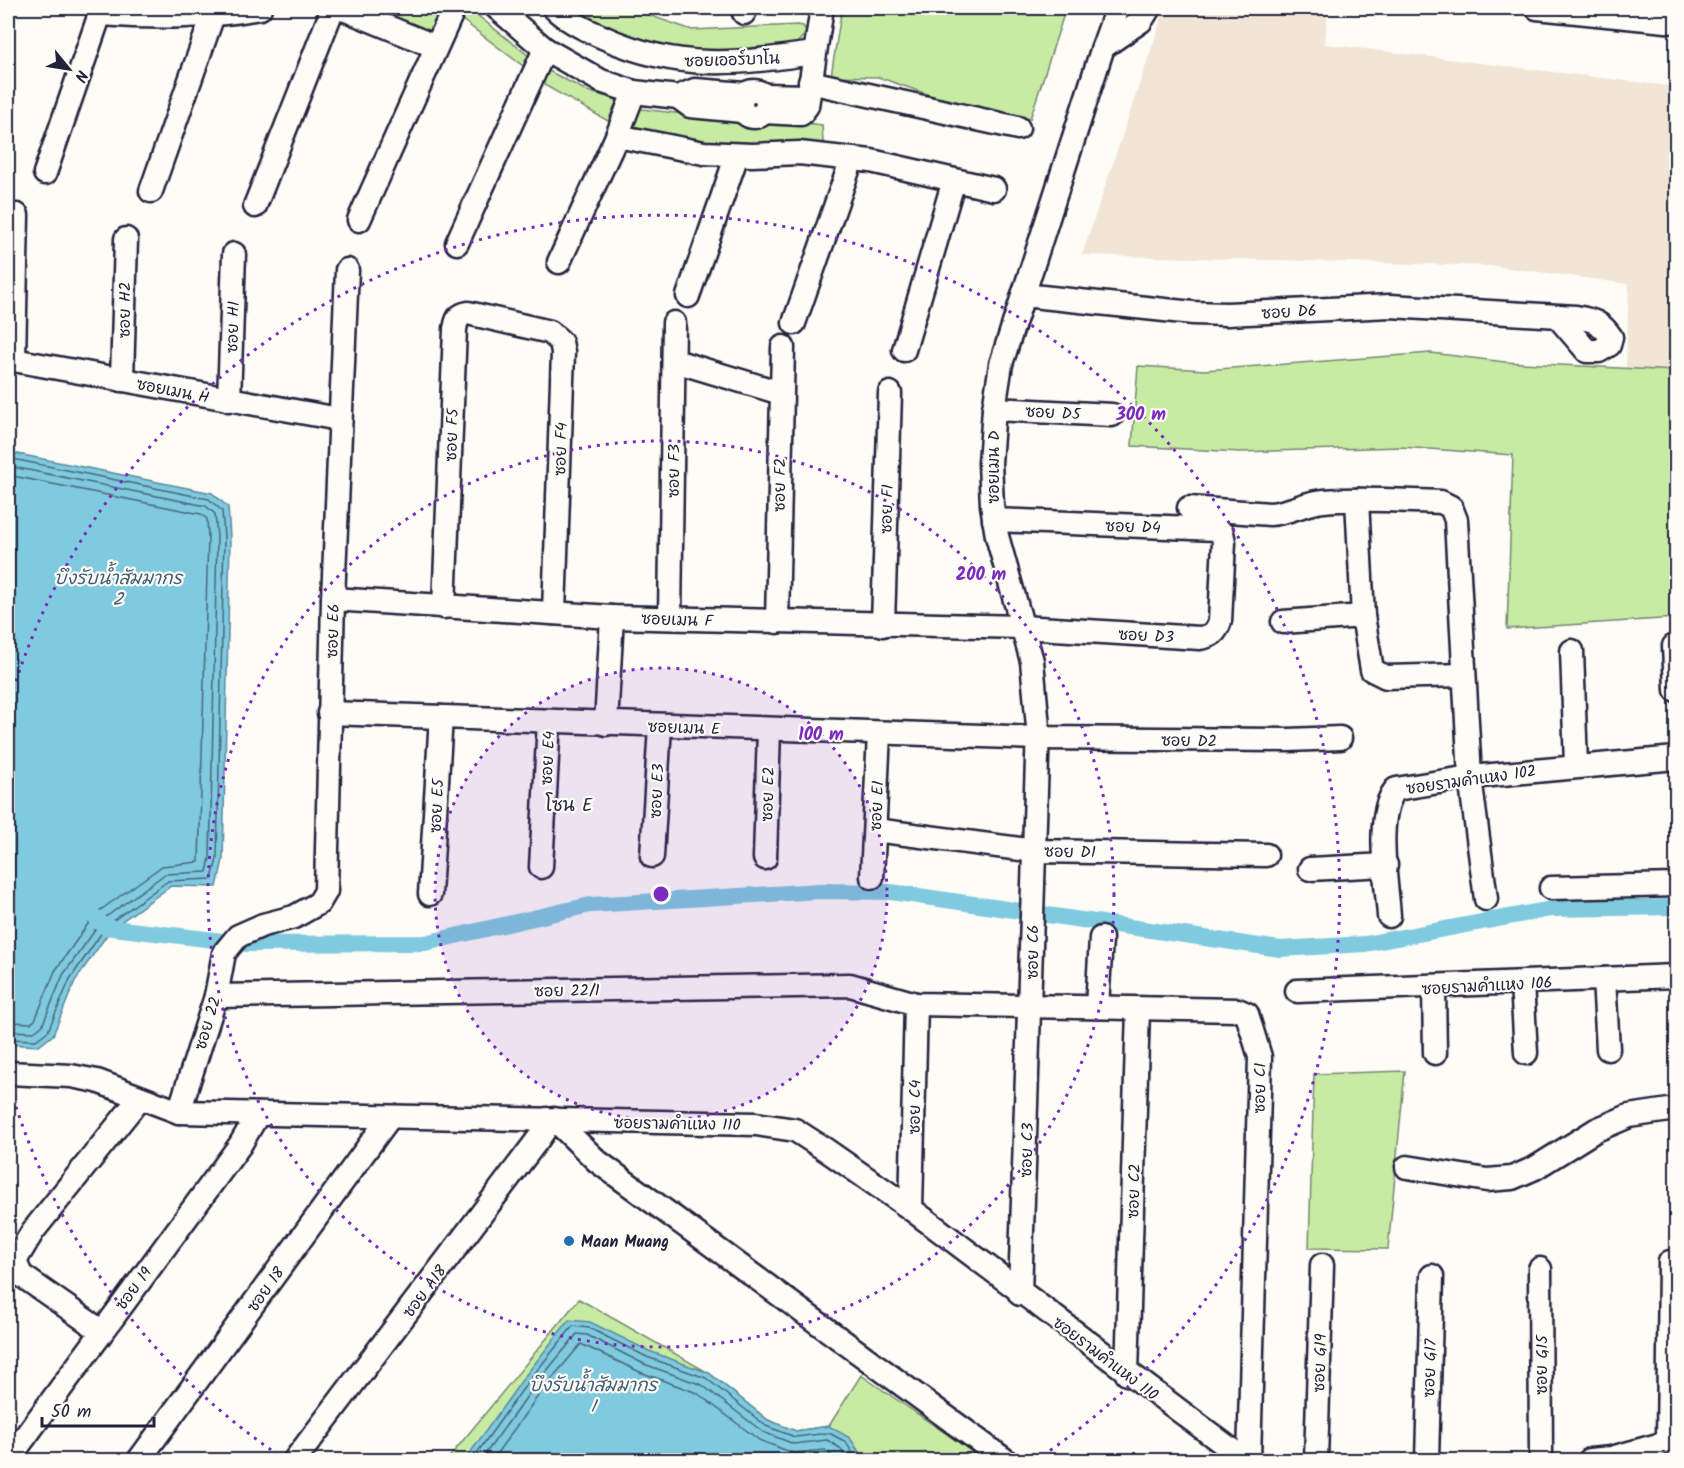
<svg xmlns="http://www.w3.org/2000/svg" width="1684" height="1468" viewBox="0 0 1684 1468" font-family="Kalam,'Playpen Sans Thai',sans-serif">
<style>
.built{fill:#f1e5d5}
.green{fill:#c8eba4;stroke:#758670;stroke-width:1.5}
.water{fill:#7fcade;stroke:#5a879d;stroke-width:1.5}
.lines{fill:none;stroke-linecap:round;stroke-linejoin:round}
.shore{stroke:#47657c;stroke-width:1.5}
.canal{stroke:#7fcade;stroke-width:16}
.minor-casing{stroke:#22223b;stroke-width:27}
.minor{stroke:#fdfcf7;stroke-width:22}
.ring{fill:none;stroke:#7b2cbf;stroke-width:3;stroke-dasharray:3 6}
.poi-dot{fill:#1f6fb2;stroke:#fdfcf7;stroke-width:2}
.labels{text-anchor:middle;stroke-width:4.5;stroke-linejoin:round;paint-order:stroke}
.street-label{font-size:16px;fill:#22223b;stroke:#fdfcf7}
.poi-label{font-size:16px;font-weight:bold;fill:#22223b;stroke:#fdfcf7;text-anchor:start}
.water-label{font-size:18px;font-style:italic;fill:#435d74;stroke:#fdfcf7}
.neighbourhood-label{font-size:18px;fill:#22223b;stroke:#fdfcf7}
.centre{fill:#7b2cbf;stroke:#fdfcf7;stroke-width:3}
.ring-label{font-size:18px;text-anchor:middle;font-weight:bold;fill:#7b2cbf;stroke:#fdfcf7;stroke-width:4.5;stroke-linejoin:round;paint-order:stroke}
</style>
<rect width="100%" height="100%" fill="#fdfcf7"/>
<filter id="ink" filterUnits="userSpaceOnUse"><feTurbulence type="fractalNoise" baseFrequency=".0167" numOctaves="2"/><feDisplacementMap in="SourceGraphic" scale="12" xChannelSelector="R" yChannelSelector="G"/><feConvolveMatrix kernelMatrix="1 2 1 2 8 2 1 2 1" color-interpolation-filters="sRGB"/></filter>
<g filter="url(#ink)">
<polygon class="built" points="1165,8 1328,8 1325,44 1676,87 1676,371 1626,369 1629,284 1494,266 1082,255"/>
<g class="green">
<polygon points="364,8 449,8 430,39"/>
<polygon points="464,8 468,8 529,56 523,66 457,16"/>
<polygon points="571,8 628,8 692,30 798,25 803,26 807,32 797,43 763,51 676,51 603,28"/>
<polygon points="842,8 1066,8 1030,119 959,105 878,77 831,76"/>
<polygon points="545,69 587,91 617,100 608,121 539,82"/>
<polygon points="641,109 744,121 788,121 822,125 823,142 815,148 698,147 629,128 635,113"/>
<polygon points="1431,353 1505,362 1676,371 1676,618 1507,629 1513,455 1401,447 1240,452 1132,446 1138,366 1205,370"/>
<polygon points="1405,1071 1388,1249 1309,1248 1314,1074"/>
<polygon points="579,1299 709,1373 768,1420 795,1431 829,1426 861,1375 984,1460 447,1460"/>
</g>
<g class="water">
<polygon points="8,452 212,493 228,507 230,537 223,860 217,887 171,886 111,929 75,981 53,1035 39,1046 8,1044"/>
<polygon points="569,1320 590,1322 649,1351 709,1373 768,1420 796,1431 829,1426 850,1438 863,1458 861,1460 465,1460 525,1376"/>
</g>
<g class="lines">
<g class="shore">
<polyline points="8,458 209,499 222,511 224,537 217,859 212,879 168,881 107,925 70,979 48,1031 36,1040 8,1039"/>
<polyline points="8,466 206,506 215,514 217,537 210,858 207,872 165,874 103,919 63,975 42,1026 34,1032 8,1031"/>
<polyline points="8,475 201,514 207,519 208,537 199,862 162,866 95,914 55,971 35,1020 31,1023 8,1022"/>
<polyline points="472,1460 530,1379 573,1326 589,1328 647,1357 706,1378 766,1426 795,1437 829,1433 846,1442 856,1460"/>
<polyline points="481,1460 536,1384 577,1334 587,1335 644,1364 702,1385 763,1432 794,1444 827,1440 840,1448 848,1460"/>
<polyline points="492,1460 543,1389 581,1344 640,1372 697,1393 759,1440 793,1453 825,1450 837,1460"/>
</g>
<polyline class="canal" points="96,918 105,927 248,944 425,943 590,905 820,891 891,892 1280,949 1365,944 1551,909 1676,907"/>
<g class="minor-casing">
<g id="minor">
<polyline points="332,8 346,10 434,46"/>
<polyline points="497,8 545,49 601,81 634,92 678,97 695,90 745,94"/>
<path d="M554 8C567 21 588 31 605 38 679 71 737 64 814 53"/>
<polyline points="1117,8 1103,47 1141,21 1149,8"/>
<polyline points="1537,8 1676,22"/>
<polyline points="744,13 746,8"/>
<path d="M100 14C155 18 206 18 260 8"/>
<polyline points="810,82 1018,128"/>
<circle cx="754" cy="104" r="13"/>
<polyline points="764,95 808,96"/>
<polyline points="678,97 690,106 742,111"/>
<polyline points="764,112 801,114 807,106 822,8"/>
<polyline points="617,136 704,153 752,155 799,153 871,161 994,189"/>
<polyline points="45,173 102,8"/>
<polyline points="151,191 213,15"/>
<polyline points="255,206 333,8"/>
<polyline points="359,220 454,8"/>
<polyline points="457,243 545,49"/>
<polyline points="559,262 617,136 634,92"/>
<path d="M1023 295 1193 313 1227 314 1390 306 1576 317C1593 320 1601 322 1611 337L1609 345 1599 351H1587L1557 316"/>
<polyline points="688,296 737,155"/>
<polyline points="794,323 852,159"/>
<polyline points="904,350 954,180"/>
<polyline points="8,359 339,419"/>
<polyline points="14,360 17,215"/>
<polyline points="675,361 781,393"/>
<polyline points="122,380 126,239"/>
<polyline points="229,400 234,254"/>
<polyline points="994,409 1112,415"/>
<polyline points="1357,500 1363,616 1372,670 1386,677 1464,675"/>
<path d="M1189 508 1270 514C1289 513 1306 502 1324 501 1363 498 1403 501 1441 502L1451 507 1456 520 1470 777 1486 899"/>
<path d="M333 599 612 617 1022 627 1200 638C1212 636 1216 633 1220 621L1224 542 1222 533 1216 529 994 520"/>
<path d="M444 607 455 329C457 320 457 315 468 313L550 332 561 342 563 352 554 613"/>
<polyline points="670,618 674,323"/>
<polyline points="777,622 783,347"/>
<polyline points="1283,622 1363,616"/>
<polyline points="883,625 890,393"/>
<polyline points="1674,646 1676,690"/>
<polyline points="1572,651 1576,766"/>
<polyline points="329,713 1038,738 1288,740 1340,738"/>
<polyline points="606,724 612,617"/>
<polyline points="875,830 1035,851 1266,855"/>
<polyline points="652,856 660,726"/>
<polyline points="765,858 769,730"/>
<polyline points="541,867 549,721"/>
<polyline points="1310,869 1386,865"/>
<polyline points="872,877 879,734"/>
<polyline points="1551,888 1676,885"/>
<polyline points="430,894 441,717"/>
<path d="M1389 916C1387 883 1374 814 1396 789L1470 777 1676 758"/>
<polyline points="1604,979 1608,1049"/>
<polyline points="1522,983 1526,1053"/>
<polyline points="1434,987 1435,1053"/>
<polyline points="1297,991 1676,976"/>
<polyline points="216,996 850,985 916,1004 1238,1010 1247,1014 1260,1057 1249,1460"/>
<polyline points="1097,1007 1101,938"/>
<polyline points="8,1073 71,1076 97,1081 179,1112 756,1124 795,1130 826,1150 911,1209 1245,1460"/>
<polyline points="179,1112 216,996 224,953 238,936 263,925 294,917 319,903 326,891 333,599 347,270"/>
<polyline points="554,1119 597,1161 1005,1460"/>
<polyline points="1407,1167 1487,1180 1512,1178 1535,1168 1596,1130 1629,1116 1676,1109"/>
<polyline points="911,1209 916,1004"/>
<polyline points="1540,1269 1541,1460"/>
<polyline points="1020,1294 1038,727 1032,661 997,536 992,505 990,463 994,409 1001,364 1103,47"/>
<polyline points="101,1331 21,1275 15,1261 33,1231 139,1099"/>
<polyline points="1127,1374 1138,1009"/>
<polyline points="1668,1442 1670,1262"/>
<polyline points="8,1460 240,1145 258,1114"/>
<polyline points="139,1460 390,1117"/>
<polyline points="295,1460 539,1138 548,1125 547,1119"/>
<polyline points="1316,1460 1322,1265"/>
<polyline points="1427,1460 1432,1276"/>
<polyline points="1590,1460 1611,1458 1676,1440"/>
</g>
</g>
<use href="#minor" class="minor"/>
</g>
</g>
<circle cx="661" cy="894" r="226" fill="#7b2cbf" fill-opacity=".12"/>
<g class="ring">
<circle cx="661" cy="894" r="226"/>
<circle cx="661" cy="894" r="453"/>
<path d="M286 1460A679 679 0 0 1 8 1081M8 707A679 679 0 1 1 1036 1460"/>
</g>
<circle class="poi-dot" cx="569" cy="1241" r="6"/>
<g class="labels">
<g class="street-label">
<text transform="translate(732 59) rotate(-2)" y="6">ซอยเออร์บาโน</text>
<text transform="translate(124 310) rotate(-89)" y="6">ซอย H2</text>
<text transform="translate(1289 311) rotate(-3)" y="6">ซอย D6</text>
<text transform="translate(232 327) rotate(-88)" y="6">ซอย H1</text>
<text transform="translate(173 390) rotate(11)" y="6">ซอยเมน H</text>
<text transform="translate(1053 412) rotate(3)" y="6">ซอย D5</text>
<text transform="translate(451 435) rotate(-88)" y="6">ซอย F5</text>
<text transform="translate(560 449) rotate(-88)" y="6">ซอย F4</text>
<text transform="translate(993 467) rotate(-90)" y="6">ซอยเมน D</text>
<text transform="translate(673 471) rotate(-89)" y="6">ซอย F3</text>
<text transform="translate(779 485) rotate(-89)" y="6">ซอย F2</text>
<text transform="translate(886 509) rotate(-88)" y="6">ซอย F1</text>
<text transform="translate(1133 526) rotate(2)" y="6">ซอย D4</text>
<text transform="translate(677 619) rotate(2)" y="6">ซอยเมน F</text>
<text transform="translate(332 631) rotate(-88)" y="6">ซอย E6</text>
<text transform="translate(1146 635) rotate(3)" y="6">ซอย D3</text>
<text transform="translate(684 727) rotate(2)" y="6">ซอยเมน E</text>
<text transform="translate(1189 740) rotate(1)" y="6">ซอย D2</text>
<text transform="translate(547 758) rotate(-87)" y="6">ซอย E4</text>
<text transform="translate(1471 779) rotate(-8)" y="6">ซอยรามคําแหง 102</text>
<text transform="translate(656 791) rotate(-87)" y="6">ซอย E3</text>
<text transform="translate(767 794) rotate(-88)" y="6">ซอย E2</text>
<text transform="translate(436 806) rotate(-87)" y="6">ซอย E5</text>
<text transform="translate(876 806) rotate(-87)" y="6">ซอย E1</text>
<text transform="translate(1070 851) rotate(1)" y="6">ซอย D1</text>
<text transform="translate(1032 952) rotate(-89)" y="6">ซอย C6</text>
<text transform="translate(1487 985) rotate(-3)" y="6">ซอยรามคําแหง 106</text>
<text transform="translate(567 990) rotate(-1)" y="6">ซอย 22/1</text>
<text transform="translate(207 1023) rotate(-73)" y="6">ซอย 22</text>
<text transform="translate(1259 1088) rotate(-89)" y="6">ซอย C1</text>
<text transform="translate(914 1107) rotate(-89)" y="6">ซอย C4</text>
<text transform="translate(677 1123) rotate(1)" y="6">ซอยรามคำแหง 110</text>
<text transform="translate(1026 1150) rotate(-88)" y="6">ซอย C3</text>
<text transform="translate(1133 1191) rotate(-88)" y="6">ซอย C2</text>
<text transform="translate(133 1288) rotate(-53)" y="6">ซอย 19</text>
<text transform="translate(265 1289) rotate(-54)" y="6">ซอย 18</text>
<text transform="translate(424 1291) rotate(-53)" y="6">ซอย A18</text>
<text transform="translate(1106 1358) rotate(37)" y="6">ซอยรามคำแหง 110</text>
<text transform="translate(1319 1363) rotate(-88)" y="6">ซอย G19</text>
<text transform="translate(1541 1365) rotate(-90)" y="6">ซอย G15</text>
<text transform="translate(1429 1368) rotate(-88)" y="6">ซอย G17</text>
</g>
<g class="poi-label">
<text x="581" y="1247">Maan Muang</text>
</g>
<g class="water-label">
<text x="118" y="584">บึงรับน้ำสัมมากร<tspan x="118" dy="21">2</tspan></text>
<text x="593" y="1391">บึงรับน้ำสัมมากร<tspan x="593" dy="21">1</tspan></text>
</g>
<g class="neighbourhood-label">
<text x="569" y="811">โซน E</text>
</g>
</g>
<circle cx="661" cy="894" r="9" class="centre"/>
<g class="ring-label">
<text x="1141" y="420">300 m</text>
<text x="981" y="580">200 m</text>
<text x="821" y="740">100 m</text>
</g>
<rect width="1684" height="1468" fill="none" stroke="#fdfcf7" stroke-width="30"/>
<rect x="15" y="15" width="1654" height="1438" fill="none" stroke="#22223b" stroke-width="2" filter="url(#ink)"/>
<g transform="translate(69 69) rotate(120)" stroke="#fdfcf7" stroke-width="4.5" paint-order="stroke">
<path d="M0-4.5L10 22L0 15L-10 22Z" fill="#22223b"/>
<text y="-9" font-size="16" font-weight="bold" text-anchor="middle" fill="#22223b">N</text>
</g>
<path d="M42 1417v9h112v-9" fill="none" stroke="#22223b" stroke-width="3"/>
<text x="51" y="1417" font-size="18" fill="#22223b" stroke="#fdfcf7" stroke-width="4.5" paint-order="stroke">50 m</text>
</svg>
